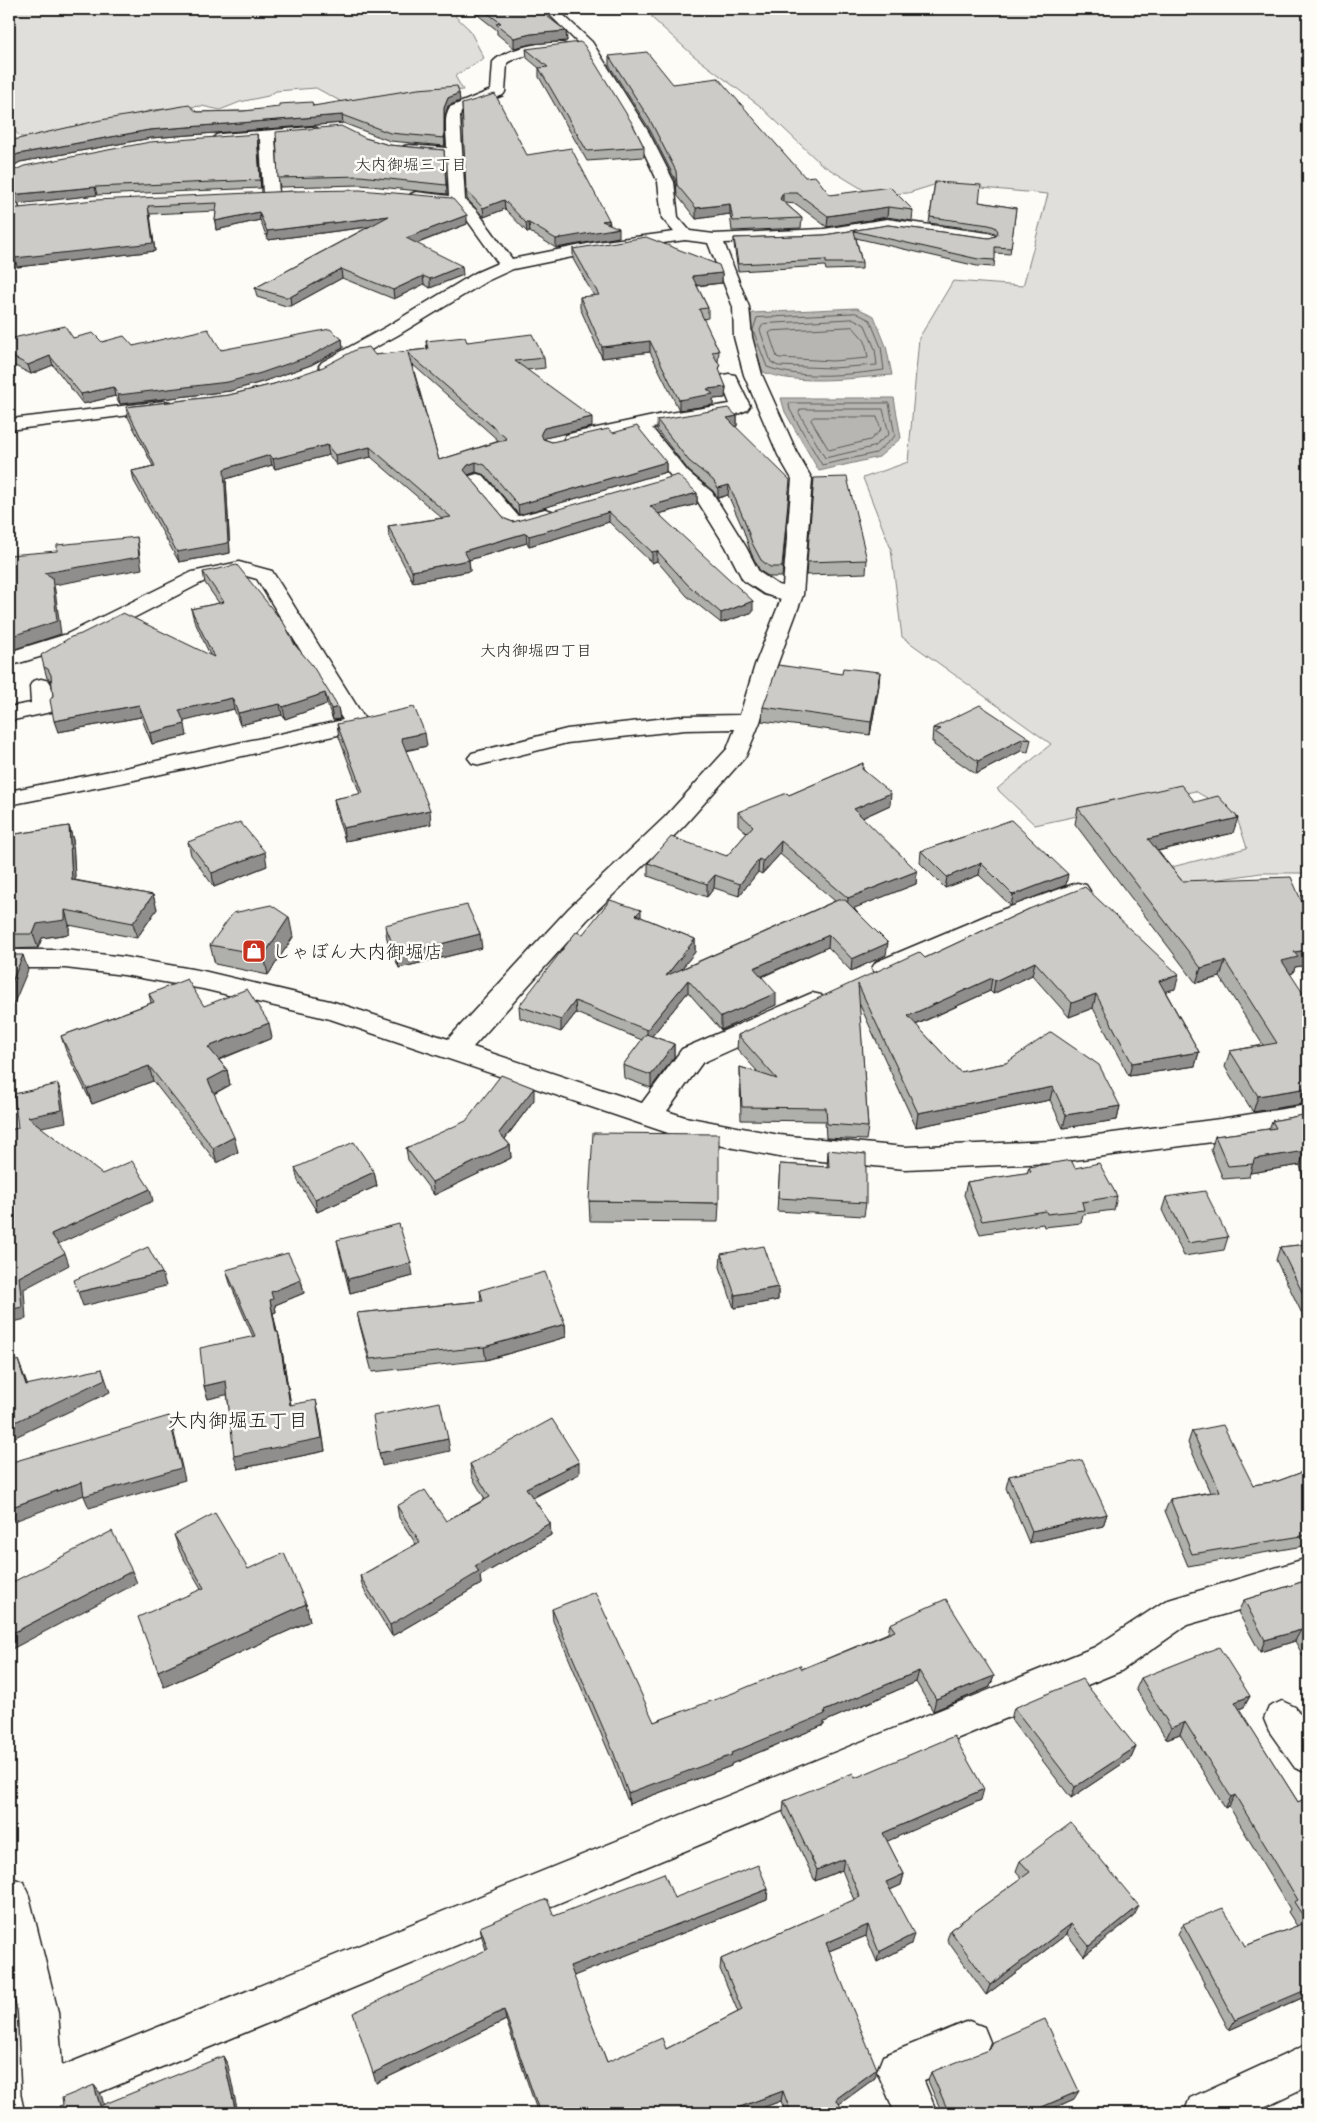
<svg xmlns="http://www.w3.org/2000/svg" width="1317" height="2122" viewBox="0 0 1317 2122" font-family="'Comic Neue','Klee One',sans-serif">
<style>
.green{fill:#e0dfdb;stroke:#7e7e7c}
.water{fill:#b7b6b2;stroke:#797876}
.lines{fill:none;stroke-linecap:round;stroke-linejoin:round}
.shore{stroke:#5a5a58;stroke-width:1}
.minor-casing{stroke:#1c1c1c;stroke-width:3}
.minor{fill:#fdfcf7;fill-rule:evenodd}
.wall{fill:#afafac;stroke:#1c1c1c;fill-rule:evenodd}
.shaded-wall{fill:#8f8e8c;stroke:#1c1c1c}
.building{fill:#cccbc8;stroke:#1c1c1c;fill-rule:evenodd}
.labels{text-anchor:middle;stroke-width:5;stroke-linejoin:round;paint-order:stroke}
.far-neighbourhood-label{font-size:16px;fill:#1c1c1c;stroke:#fdfcf7}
.poi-label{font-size:19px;fill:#1c1c1c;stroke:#fdfcf7;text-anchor:start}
.neighbourhood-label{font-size:20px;fill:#1c1c1c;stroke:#fdfcf7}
</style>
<rect width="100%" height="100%" fill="#fdfcf7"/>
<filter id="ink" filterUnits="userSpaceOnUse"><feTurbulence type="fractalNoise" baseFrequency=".02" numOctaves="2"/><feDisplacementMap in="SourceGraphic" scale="10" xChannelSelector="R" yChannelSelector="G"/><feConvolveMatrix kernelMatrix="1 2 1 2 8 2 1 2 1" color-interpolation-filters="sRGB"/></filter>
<g filter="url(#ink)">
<g class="green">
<polygon points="9,9 460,9 455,16 469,29 484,58 455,76 463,90 342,102 316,88 276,91 268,96 240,102 220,110 202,106 153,110 52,137 21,137 9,126"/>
<polygon points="653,9 1308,9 1308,873 1261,873 1146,890 1136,876 1247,848 1236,815 1195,791 1035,825 997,789 1051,744 902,637 891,549 863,478 908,462 919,338 953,281 1023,286 1048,194 937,184 908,193 872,195 821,164 760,106 694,56 652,18"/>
</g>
<g class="water">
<path d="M857 308 874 316 886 346 892 375C854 378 798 386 763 372L748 330 752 313Z"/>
<polygon points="781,398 894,398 901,438 879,457 819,471 785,412"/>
</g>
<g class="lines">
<g class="shore">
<path d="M856 313 870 320 881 347 884 370C847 375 803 380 767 367L753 330 757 318Z"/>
<polygon points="854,319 865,325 875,349 877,365 832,368 778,366 771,362 760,330 763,324"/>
<polygon points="853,327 865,341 868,358 832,361 780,358 777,357 769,333 772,331"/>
<polygon points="791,403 889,403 895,436 876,453 822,465 790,410 789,405"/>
<polygon points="801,409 883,409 889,434 873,447 825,458 799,413"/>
<polygon points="814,417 877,417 881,430 870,440 829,450 811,420"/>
</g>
<g class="minor-casing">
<g id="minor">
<path d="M544 9H557L592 42 648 131 674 182 678 217 690 231 714 234 824 229 887 219 988 233 994 235 996 238 994 241 988 243 887 229 824 239 724 243 749 307 752 337 762 375 798 455 812 479 803 595 777 665 760 722 746 756 683 827 587 920 473 1047 642 1103 682 1049 812 993 821 995 825 1002 821 1009 702 1063 667 1111 685 1117 779 1135 905 1147 1051 1141 1220 1119 1308 1105V1125L1220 1141 1051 1163 905 1169 779 1157 683 1138 330 1019 203 989 124 975 65 968H9V950H65L124 957 203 971 334 1002 448 1039 569 908 665 817 727 749 735 729 685 730 567 743 480 765 472 763 468 758 472 753 567 729 685 716 740 715 755 665 781 599 764 594 743 580 726 547 697 500 674 480 636 431 573 445 566 443 564 439 566 435 573 433 663 414 730 404 720 379 723 375 729 374 735 375 750 406 747 410 735 415 652 428 688 472 712 492 746 547 759 572 778 585 783 586 792 479 778 455 744 375 734 337 733 307 708 243 685 240 597 252 513 269 487 281 398 335 334 370 328 371 322 370 319 366 322 362 386 327 475 273 498 263 465 217 453 205 416 202 411 200 408 197 411 194 416 192 449 196 447 157 409 153 404 152 402 149 404 146 409 145 447 148C447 135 443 118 450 107L491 90 493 62C503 49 560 35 570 47 562 55 525 50 507 63L505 92 503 95 461 112 460 117 465 200 477 211 512 259 597 242 674 232 662 218 658 182 634 131 582 47Z"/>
<polygon points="312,127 317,128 319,131 317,134 275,138 279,194 276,197 266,197 263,194 260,139 221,142 216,141 214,138 216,135 221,134"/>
<polygon points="9,188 14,190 19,209 17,212 9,213"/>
<polygon points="164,401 170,402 173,406 170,410 9,430 9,420 11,419"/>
<path d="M477 474 484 476 518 516 545 509 552 511 555 515 552 519C538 523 521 532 507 528L467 480 470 476Z"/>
<polygon points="239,562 272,571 368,724 365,729 125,782 9,805 9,791 125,768 343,720 257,579 239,574 205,581 83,644 9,666 9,652 67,634 192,572"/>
<polygon points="41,679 49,681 52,686 54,707 51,712 9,721 9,707 31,703 30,686 33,681"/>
<polygon points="1077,883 1086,885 1090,891 1086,897 1008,926 894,974 885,977 876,974 872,968 876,962 990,914"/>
<polygon points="1308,1558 1308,1590 1187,1625 1121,1671 67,2106 68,2113 26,2113 22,2095 18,2012 9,1976 9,1877 23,1882 29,1896 58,2012 62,2066 1095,1647 1165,1601"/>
<polygon points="1282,1701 1295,1707 1308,1725 1308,1773 1295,1768 1269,1731 1264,1719 1269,1707"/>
<polygon points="969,2021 984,2027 990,2042 984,2057 924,2081 937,2113 895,2113 877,2071 883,2056"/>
<polygon points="1308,2044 1308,2086 1251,2113 1184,2113 1190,2098"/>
</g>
</g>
<use href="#minor" class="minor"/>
</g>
<g class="wall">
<polygon points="474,9 538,9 566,31 567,41 531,44 514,48 497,34 497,30 474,12"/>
<polygon points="526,49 632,123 644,147 644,157 587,161 539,77 539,68 527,58"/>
<polygon points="609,56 673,84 830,195 913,210 912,221 887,217 827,227 796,204 785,203 802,218 801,228 732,231 730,214 696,219 677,195 676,181 650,130 609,65"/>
<polygon points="459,93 460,101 448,106 445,116 445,146 390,141 343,123 151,138 20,162 9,169 9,141 197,112 244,111 313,106"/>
<polygon points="462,104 609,220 610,224 619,237 556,248 530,232 527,232 505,209 484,217 467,199"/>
<polygon points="365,138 389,145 444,150 447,194 361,185 280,187 278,178"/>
<polygon points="258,142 261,188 97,195 9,204 9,173"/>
<polygon points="935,182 979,202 1016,208 1010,254 995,253 994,267 977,266 856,238 862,263 862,269 826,270 825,266 738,271 734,244 734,238 824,235 888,225 989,238 996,236 995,233 989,231 929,223"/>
<polygon points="295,191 467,224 416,244 463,275 430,288 424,284 394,299 342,278 291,306 286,306 257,297 255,288 368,227 268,240 260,220 216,230 215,221 216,211 150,214 155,251 17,267 14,257 9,251 9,209"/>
<polygon points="573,249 722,273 722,283 697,286 708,308 708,318 703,319 719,351 718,362 717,362 720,366 719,371 726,387 725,398 713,399 713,405 679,410 650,352 602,358 580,308 580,297 594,296 573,259"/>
<polygon points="73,338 133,346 221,350 342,339 343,348 311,365 262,382 230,391 120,404 115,396 83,404 53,365 31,374 9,363 9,339"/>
<path d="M426 341 467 342 544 358 545 368 527 370 592 427 545 438 544 439 552 442 613 433 666 462V472L519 515 485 475 476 472 468 475 505 519 513 522 697 493V504L659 514 753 612 721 623 687 596 657 561 652 563 609 522 554 539 529 546 527 543 469 560 470 571 413 582 389 536 388 526 442 518 371 457 336 465 329 455 275 469 272 465 226 479 230 553 179 562 134 481 132 471 153 466 128 417 126 407 229 395 274 384 375 355 427 349ZM412 364 499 441 439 460Z"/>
<polygon points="737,416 737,426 735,426 789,490 782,577 770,577 760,571 751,553 743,529 728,495 718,498 713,491 689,471 657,430 657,420"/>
<polygon points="814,478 867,560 866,573 806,575"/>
<polygon points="203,572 295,645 338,707 340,719 333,720 327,704 285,719 282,715 240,725 234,709 183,721 187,736 152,744 141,717 58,732 51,681 51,680 47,678 44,667 210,655 194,620 191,609 219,603 205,583"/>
<polygon points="879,685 870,735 762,721 763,707"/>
<polygon points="337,724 427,746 406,751 431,824 345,841 336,812 334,799 360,794 339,737"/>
<polygon points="933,728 1031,739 1028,752 1021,751 976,774 934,745 934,742 932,742"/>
<polygon points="863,763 863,769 890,805 862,818 917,871 916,884 854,908 886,955 851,971 828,947 762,977 776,1005 721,1030 688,992 652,1036 674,1044 674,1057 651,1088 624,1078 623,1065 642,1040 576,1013 561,1032 520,1018 519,1006 583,934 641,917 695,939 695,952 681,969 835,901 780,854 762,874 758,872 739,896 714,888 707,897 648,876 648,863 727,856 747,833 738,825 738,812 789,795"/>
<polygon points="1195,802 1233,833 1158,851 1182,881 1308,916 1308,965 1295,967 1293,973 1290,974 1308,1087 1302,1104 1253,1112 1225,1067 1230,1051 1263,1045 1220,977 1196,983 1075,824 1078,808"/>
<polygon points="69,826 73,840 75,880 153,895 157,909 137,938 69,925 69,934 42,938 38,948 9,949 9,835"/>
<polygon points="963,837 1066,885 1011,906 979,875 945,888 920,863 921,851"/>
<polygon points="188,842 267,866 214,887 191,855"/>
<polygon points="1029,909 1175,989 1165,991 1199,1052 1195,1066 1129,1076 1093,1008 1069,1017 1032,975 993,994 990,991 916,1025 960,1072 1006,1063 1120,1106 1117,1120 1063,1128 1050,1100 916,1127 859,1003 868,1127 866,1140 826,1138 825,1121 741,1120 740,1080 740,1067 759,1073 737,1049 738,1035 925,958"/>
<polygon points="385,925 482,948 399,968 387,939"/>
<polygon points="293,937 268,975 215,964 210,945"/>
<polygon points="149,994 204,1006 272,1038 219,1060 227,1070 230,1085 214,1094 238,1152 217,1163 153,1081 92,1104 66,1051 61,1036 151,1003"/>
<polygon points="534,1100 505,1139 510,1145 511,1158 434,1195 408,1160 406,1148"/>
<polygon points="1308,1114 1308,1198 1300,1165 1250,1173 1249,1177 1223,1179 1211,1150 1215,1136 1269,1129 1272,1121"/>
<polygon points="828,1150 866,1203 864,1216 777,1211 780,1164 827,1167"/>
<polygon points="1029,1167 1075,1168 1117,1196 1114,1210 1083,1214 1081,1223 1044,1227 1043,1224 980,1234 964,1195 967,1182 1027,1173"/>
<polygon points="295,1168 374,1172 377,1186 317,1212 298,1181"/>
<polygon points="1166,1197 1228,1237 1224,1250 1184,1256 1162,1210"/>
<polygon points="589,1201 719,1203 718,1222 590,1221"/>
<polygon points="337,1240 413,1276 350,1293 340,1254"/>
<polygon points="1308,1244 1308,1326 1276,1260 1280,1247"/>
<polygon points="721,1254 778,1287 778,1300 734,1308 720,1267"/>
<polygon points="226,1270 301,1280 304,1293 275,1305 276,1312 273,1313 277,1332 278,1332 281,1345 291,1405 319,1413 325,1451 238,1469 227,1394 208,1399 204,1386 253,1337 230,1283"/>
<polygon points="480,1290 565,1324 566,1337 486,1360 372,1372 360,1326 357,1313 481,1301"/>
<polygon points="1192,1431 1253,1485 1278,1481 1308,1470 1308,1544 1303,1546 1188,1566 1165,1511 1170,1499 1210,1492 1188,1443"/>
<polygon points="470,1464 579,1474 533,1498 550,1523 551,1535 480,1576 481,1584 392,1636 363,1588 360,1576 416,1544 399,1518 397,1506 446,1521 485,1499 472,1477"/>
<polygon points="1009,1476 1107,1514 1103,1526 1029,1543 1006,1488"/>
<polygon points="174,1535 248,1569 306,1604 310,1621 164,1687 202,1590 180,1552"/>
<polygon points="1308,1580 1308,1665 1295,1641 1260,1652 1238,1612 1244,1600"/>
<polygon points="552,1609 654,1722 802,1669 888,1633 890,1624 994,1676 990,1687 933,1711 916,1682 824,1722 824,1725 731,1764 731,1766 629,1804 613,1762 553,1621"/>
<polygon points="1141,1678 1250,1696 1244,1707 1239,1709 1298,1802 1308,1797 1308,1993 1305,1995 1302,1998 1229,2030 1178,1934 1183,1924 1245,1946 1297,1926 1288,1912 1290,1909 1229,1806 1225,1808 1180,1734 1166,1739 1136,1689"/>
<polygon points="1014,1708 1136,1747 1131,1758 1071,1798 1011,1719"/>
<polygon points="855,1778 981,1800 887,1841 904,1874 901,1885 890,1890 911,1944 877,1962 866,1936 829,1951 875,2078 839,2104 845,2113 786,2113 781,2101 748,2113 538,2113 506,2020 376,2083 486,1950 482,1937 480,1927 674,1898 768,1889 767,1900 573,1976 607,2062 666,2049 738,2012 720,1969 721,1959 854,1900 842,1870 815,1881 783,1813 784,1801"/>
<polygon points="1020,1861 1134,1916 1084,1956 1067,1934 986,1995 947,1940 950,1930 1022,1878 1016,1871"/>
<polygon points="931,2072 1074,2099 1043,2113 942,2113 928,2081"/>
</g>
<g class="shaded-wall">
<polygon points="566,31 567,41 531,44 514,48 514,38 531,34"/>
<polygon points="459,93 460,101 448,106 445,116 445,146 444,108 448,98"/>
<polygon points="342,115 343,123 151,138 20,162 9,169 9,159 18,154 149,130"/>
<polygon points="257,134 258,142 261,188 260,180"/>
<polygon points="95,187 97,195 9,205 9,195"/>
<polygon points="783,193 783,203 780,199"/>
<polygon points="504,200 505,209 484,217 483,208"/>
<polygon points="730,204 730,214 696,219 696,208"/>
<polygon points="148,206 155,251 17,267 15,258"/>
<polygon points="888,207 887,217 827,227 828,216"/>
<polygon points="259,212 260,220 216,230 215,221"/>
<polygon points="467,215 467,224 407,247 406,238"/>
<polygon points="389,216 390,224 268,240 267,231"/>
<polygon points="609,220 610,230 619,228 619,237 556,248 556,239 602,221"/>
<polygon points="526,223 529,223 530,232 527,232"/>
<polygon points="462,266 463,275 430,288 430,279"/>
<polygon points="341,269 342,278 291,306 290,297"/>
<polygon points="722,273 722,283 692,286 692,276"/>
<polygon points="423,276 424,284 394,299 393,290"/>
<polygon points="342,339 343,348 311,365 262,382 230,391 120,404 118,395"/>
<polygon points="650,341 650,352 602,358 602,347"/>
<polygon points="50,356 53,365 31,374 28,365"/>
<polygon points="113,387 115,396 83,404 81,394"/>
<polygon points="726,387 725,398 713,399 713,405 679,410 679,400 707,389"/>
<polygon points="737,416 737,426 727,428 727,418"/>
<polygon points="592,417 592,427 545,438 541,443 541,433 544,428"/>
<polygon points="327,445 329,455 275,469 273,459"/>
<polygon points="370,447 371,457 336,465 335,455"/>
<polygon points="270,455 272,465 226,479 230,553 179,562 177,552 224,469"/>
<polygon points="476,462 476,472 468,475 464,470 468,465"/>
<polygon points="666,462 666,472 519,515 518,505"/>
<polygon points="729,485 728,495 718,498 718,488"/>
<polygon points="697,493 697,504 650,516 650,506"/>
<polygon points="609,512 609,522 554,539 529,546 529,536"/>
<polygon points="526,533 527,543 465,561 464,551"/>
<polygon points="137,537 142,569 54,585 55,590 61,634 9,651 9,637 44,573"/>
<polygon points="657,551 657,561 652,563 652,552"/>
<polygon points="469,560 470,571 413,582 412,571"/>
<polygon points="753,601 753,612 721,623 721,613"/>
<polygon points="880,672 879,685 870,735 871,722"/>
<polygon points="325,693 327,704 285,719 283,707"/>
<polygon points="232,698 234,709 181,722 179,710"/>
<polygon points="280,704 282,715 240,725 238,713"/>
<polygon points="139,705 141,717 58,732 54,721"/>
<polygon points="338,707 340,719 333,720 331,709"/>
<polygon points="185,724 187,736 152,744 150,733"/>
<polygon points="425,733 427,746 403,751 401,738"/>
<polygon points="1024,738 1021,751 976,774 978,761"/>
<polygon points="891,793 890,805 853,822 854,809"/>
<polygon points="430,810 431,824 345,841 343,828"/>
<polygon points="1238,818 1233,833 1144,854 1148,839"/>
<polygon points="69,826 73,840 76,894 72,880"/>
<polygon points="781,841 780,854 762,874 763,861"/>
<polygon points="265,852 267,866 214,887 212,873"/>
<polygon points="759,859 758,872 739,896 740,884"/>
<polygon points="981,863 979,875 945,888 947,877"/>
<polygon points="917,871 916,884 847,911 848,898"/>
<polygon points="1068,874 1066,885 1011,906 1013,895"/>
<polygon points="715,875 714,888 707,897 707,884"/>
<polygon points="153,895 157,909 137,938 133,923"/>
<polygon points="65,910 69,925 69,934 42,938 38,948 33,934 37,924"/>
<polygon points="641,910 641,922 636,915"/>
<polygon points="289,917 293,937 268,975 264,955"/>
<polygon points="480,934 482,948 399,968 397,955"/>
<polygon points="829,935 828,947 753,980 754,968"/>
<polygon points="695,939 695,952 666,988 666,976"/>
<polygon points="888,943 886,955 851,971 852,959"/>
<polygon points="1308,950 1308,965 1295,967 1293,973 1277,977 1282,961 1294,952"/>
<polygon points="23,955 28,970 9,1015 9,989"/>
<polygon points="1225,961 1220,977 1196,983 1201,968"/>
<polygon points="1035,962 1032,975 993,994 995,981"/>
<polygon points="1179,975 1175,989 1155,994 1159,981"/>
<polygon points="992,978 990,991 906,1029 908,1016"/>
<polygon points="688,980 688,992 647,1042 647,1030"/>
<polygon points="776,993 776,1005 721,1030 721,1017"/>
<polygon points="1096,994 1093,1008 1069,1017 1072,1003"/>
<polygon points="575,1001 576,1013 561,1032 561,1020"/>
<polygon points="269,1023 272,1038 212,1062 208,1047"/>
<polygon points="674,1044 674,1057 651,1088 651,1075"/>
<polygon points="1199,1052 1195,1066 1129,1076 1132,1063"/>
<polygon points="149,1066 153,1081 92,1104 87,1089"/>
<polygon points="227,1070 230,1085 211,1095 208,1080"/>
<polygon points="1305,1073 1308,1073 1308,1087 1299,1089"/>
<polygon points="58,1084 62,1096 66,1122 32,1129 28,1117"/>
<polygon points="1053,1087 1050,1100 916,1127 918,1113"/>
<polygon points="534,1088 534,1100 500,1145 499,1133"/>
<polygon points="1308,1088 1302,1104 1253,1112 1258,1096"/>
<polygon points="1120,1106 1117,1120 1063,1128 1066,1115"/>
<polygon points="234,1137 238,1152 217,1163 213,1148"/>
<polygon points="510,1145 511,1158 434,1195 432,1182"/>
<polygon points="1305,1151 1300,1165 1250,1173 1254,1159"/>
<polygon points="374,1172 377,1186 317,1212 315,1199"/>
<polygon points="150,1189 153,1201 56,1245 51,1234"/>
<polygon points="65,1253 69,1265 24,1289 26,1319 9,1323 9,1310 19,1277"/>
<polygon points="411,1263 413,1276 350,1293 348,1279"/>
<polygon points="162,1273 166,1286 83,1306 78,1292"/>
<polygon points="301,1280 304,1293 275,1305 276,1312 273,1313 279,1345 270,1300 271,1292"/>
<polygon points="778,1287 778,1300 734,1308 735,1295"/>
<polygon points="565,1324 566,1337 486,1360 484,1347"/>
<polygon points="278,1332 281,1345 293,1418 290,1405"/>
<polygon points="18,1360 23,1373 32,1398 26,1385"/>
<polygon points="102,1369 110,1392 9,1440 9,1425"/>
<polygon points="226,1381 230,1394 208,1399 204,1386"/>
<polygon points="316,1400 319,1413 325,1451 238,1469 234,1456"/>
<polygon points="169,1416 173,1429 185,1480 89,1508 84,1496"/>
<polygon points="448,1439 450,1451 382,1466 379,1453"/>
<polygon points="579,1462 579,1474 527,1500 526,1488"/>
<polygon points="82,1482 87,1494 9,1523 9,1508"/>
<polygon points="1107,1514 1103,1526 1029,1543 1032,1531"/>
<polygon points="550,1523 551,1535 480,1576 481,1584 392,1636 390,1625 475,1566"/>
<polygon points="1308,1535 1308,1544 1303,1546"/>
<polygon points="132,1571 137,1583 10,1650 9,1648 9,1635"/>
<polygon points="306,1604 310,1621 164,1687 158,1671"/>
<polygon points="1301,1630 1295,1641 1260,1652 1265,1640"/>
<polygon points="919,1671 916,1682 824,1722 824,1725 731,1764 731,1766 629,1804 628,1793 731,1753 824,1711"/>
<polygon points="994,1676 990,1687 933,1711 936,1699"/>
<polygon points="1250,1696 1244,1707 1229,1713 1235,1702"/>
<polygon points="1185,1722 1180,1734 1166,1739 1171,1728"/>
<polygon points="1136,1747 1131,1758 1071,1798 1075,1787"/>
<polygon points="984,1789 981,1800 881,1844 883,1833"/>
<polygon points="1235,1795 1229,1806 1225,1808 1231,1797"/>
<polygon points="844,1859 842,1870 815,1881 817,1870"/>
<polygon points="904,1874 901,1885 883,1893 886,1882"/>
<polygon points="768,1889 767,1900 571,1977 570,1966"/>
<polygon points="1139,1906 1134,1916 1084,1956 1089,1946"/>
<polygon points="1071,1924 1067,1934 986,1995 990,1985"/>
<polygon points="868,1925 866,1936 824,1953 826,1943"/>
<polygon points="914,1934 911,1944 877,1962 879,1952"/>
<polygon points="1308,1987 1308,1993 1305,1995 1302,1998 1229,2030 1235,2020"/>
<polygon points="504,2010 506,2020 376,2083 373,2073"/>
<polygon points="223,2056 228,2065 238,2113 236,2113"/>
<polygon points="877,2069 875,2078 834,2108 836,2099"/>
<polygon points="94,2085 101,2094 106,2113 100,2106"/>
<polygon points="783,2091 781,2101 748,2113 724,2113"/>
<polygon points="1079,2091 1074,2099 1043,2113 1028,2113"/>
</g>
<g class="building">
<polygon points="482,9 538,9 566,31 531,34 514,38 496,24 501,23"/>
<polygon points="580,42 584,45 632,123 644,147 587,151 539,68 548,67 526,49"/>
<polygon points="647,52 673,84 718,78 805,177 815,176 830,195 890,187 913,210 888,207 828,216 797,193 783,193 780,199 802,218 733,221 730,204 696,208 677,185 676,171 650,120 609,56"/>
<polygon points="457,86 459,93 448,98 444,108 444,138 390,133 342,115 149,130 18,154 9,159 9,148 12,147 9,145 9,141 101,120 189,105 197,112 244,111 279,107 279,104 312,102 313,106 418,89"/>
<polygon points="495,94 527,155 571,148 609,220 602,221 619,228 556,239 529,223 526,223 504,200 483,208 466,190 462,104"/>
<polygon points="341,126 365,138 389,145 444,150 446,185 360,176 278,178 276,132"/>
<polygon points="257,134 260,180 95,187 9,195 9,173 24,166 150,142"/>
<polygon points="935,182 981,185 979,202 1016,208 1011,248 995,247 995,260 978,259 854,231 862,263 826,263 826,260 738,264 734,238 824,235 888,225 989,238 996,236 998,231 995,227 989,225 930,217"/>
<polygon points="360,190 452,198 467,215 406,238 462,266 430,279 423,276 393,290 341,269 290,297 285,297 255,288 389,216 267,231 259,212 215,221 217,203 148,206 153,243 15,258 14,250 9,245 9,209 95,200 295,191"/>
<polygon points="646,237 719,265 722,273 692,276 708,308 699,309 719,351 712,352 720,366 719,369 726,387 707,389 713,394 679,400 650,341 602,347 580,297 599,295 573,249"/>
<polygon points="65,326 73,338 93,333 102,342 124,336 133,346 208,329 221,350 330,329 342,339 310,356 261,373 228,382 118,395 113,387 81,394 50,356 28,365 9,355 9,339"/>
<path d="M532 334 544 358 515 361 592 417 544 428 541 433 543 439 552 442 608 429 613 433 637 426 666 462 518 505 485 465 476 462 468 465 464 470 505 519 513 522 678 475 697 493 650 506 753 601 721 613 688 585 657 551 652 552 609 512 554 529 529 536 526 533 464 551 469 560 412 571 388 526 451 517 370 447 335 455 327 445 273 459 270 455 224 469 228 543 177 552 132 471 155 466 126 407 229 395 274 384 323 367 357 349 369 347 375 355 428 349 426 341 465 337 467 342ZM408 353 507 439 439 460Z"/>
<polygon points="728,408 737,416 727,418 790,480 782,567 770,567 761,560 752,543 744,519 729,485 718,488 713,480 689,461 657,420"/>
<polygon points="847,477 867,560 807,562 814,478"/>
<polygon points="137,537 139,557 44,573 52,577 57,621 9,637 9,555 57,551 57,545"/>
<polygon points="237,565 285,625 295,645 312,665 338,707 331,709 325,693 283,707 280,704 238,713 232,698 179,710 185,724 150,733 139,705 54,721 50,700 53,696 51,675 48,669 44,667 41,655 71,637 81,634 123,613 214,657 191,609 224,602 203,572"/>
<polygon points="778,665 842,674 843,668 880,672 871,722 763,707"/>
<polygon points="980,705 1031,739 1024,738 978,761 935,732 941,729 933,728"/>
<polygon points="414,707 425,733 401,738 430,810 343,828 334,799 363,793 337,724"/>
<polygon points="863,763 862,769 891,793 854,809 917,871 848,898 781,841 763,861 759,859 740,884 715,875 707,884 648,863 671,837 727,856 753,826 738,812 787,793 789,795"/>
<polygon points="1181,785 1195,802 1218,796 1238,818 1148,839 1182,881 1291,877 1308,916 1308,950 1294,952 1298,957 1282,961 1308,1001 1308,1073 1305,1073 1308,1088 1258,1096 1230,1051 1277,1043 1225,961 1201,968 1078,808"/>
<polygon points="1011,820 1068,874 1013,895 981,863 947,877 921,851 963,837"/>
<polygon points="240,822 265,852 212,873 188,842"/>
<polygon points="69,826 72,880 153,895 133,923 65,910 65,920 37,924 33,934 9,934 9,835"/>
<polygon points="1085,887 1179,975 1159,981 1199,1052 1132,1063 1096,994 1072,1003 1035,962 995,981 992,978 908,1016 960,1072 1006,1063 1051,1032 1099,1065 1120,1106 1066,1115 1053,1087 918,1113 858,984 868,1127 827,1124 826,1108 742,1107 740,1067 777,1079 738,1035 919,952 925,958 1029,909"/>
<polygon points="610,900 641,910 636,915 695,939 666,976 838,900 845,900 888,943 852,959 829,935 754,968 776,993 721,1017 688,980 647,1030 575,1001 561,1020 519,1006 576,932 583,934"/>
<polygon points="271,905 289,917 264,955 210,945 233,913"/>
<polygon points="467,905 480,934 397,955 385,925"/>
<polygon points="9,955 23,955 9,989"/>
<polygon points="187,979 204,1006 247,989 269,1023 208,1047 227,1070 208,1080 234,1137 213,1148 149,1066 87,1089 61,1036 154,1002 149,994"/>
<polygon points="646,1034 674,1044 651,1075 623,1065"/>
<polygon points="501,1075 534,1088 499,1133 510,1145 432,1182 406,1148 466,1121"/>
<polygon points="58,1084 62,1110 28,1117 102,1174 132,1161 150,1189 51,1234 65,1253 19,1277 22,1307 9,1310 9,1130 18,1128 14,1094"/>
<polygon points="1308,1114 1308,1165 1305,1151 1254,1159 1253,1164 1228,1166 1215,1136 1276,1128 1272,1121"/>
<polygon points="593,1133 719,1134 719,1203 589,1201"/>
<polygon points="354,1142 374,1172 315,1199 295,1168"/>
<polygon points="828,1150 866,1154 866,1203 778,1198 780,1164 829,1167"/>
<polygon points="1071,1160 1075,1168 1099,1163 1117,1196 1082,1202 1084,1210 1047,1214 1046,1211 982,1221 967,1182 1031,1172 1029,1167"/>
<polygon points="1205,1191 1228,1237 1188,1243 1166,1197"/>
<polygon points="399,1224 411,1263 348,1279 337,1240"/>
<polygon points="1308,1244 1308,1304 1280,1247"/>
<polygon points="764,1246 778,1287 735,1295 721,1254"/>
<polygon points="148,1247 162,1273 78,1292 74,1280"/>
<polygon points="288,1253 301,1280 271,1292 273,1299 270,1300 276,1332 278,1332 290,1405 316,1400 322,1438 234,1456 226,1381 204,1386 200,1348 255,1336 226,1270"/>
<polygon points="545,1272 565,1324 484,1347 370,1359 357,1313 483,1301 480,1290"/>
<polygon points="18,1360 26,1385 102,1369 105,1379 9,1425 9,1365"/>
<polygon points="440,1402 448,1439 379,1453 373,1416"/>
<polygon points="169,1416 181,1468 84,1496 82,1482 9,1508 9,1463"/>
<polygon points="552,1419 579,1462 526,1488 550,1523 475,1566 479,1572 390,1625 360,1576 420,1542 397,1506 425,1490 446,1521 490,1497 470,1464"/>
<polygon points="1223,1425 1253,1485 1278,1481 1308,1470 1308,1535 1192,1554 1170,1499 1220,1491 1192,1431"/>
<polygon points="1082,1460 1107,1514 1032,1531 1009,1476"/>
<polygon points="215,1513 248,1569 284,1553 306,1604 158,1671 138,1617 204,1588 174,1535"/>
<polygon points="112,1531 132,1571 9,1635 9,1584"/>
<polygon points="1308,1580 1308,1642 1301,1630 1265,1640 1244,1600"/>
<polygon points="595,1592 654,1722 733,1693 800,1665 802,1669 895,1631 890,1624 946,1599 994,1676 936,1699 919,1671 824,1711 825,1714 731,1753 732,1755 628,1793 613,1751 552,1609"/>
<polygon points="1219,1647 1250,1696 1235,1702 1298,1802 1308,1797 1308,1989 1235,2020 1183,1924 1223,1908 1245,1946 1307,1922 1294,1902 1298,1900 1235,1795 1231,1797 1185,1722 1171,1728 1141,1678"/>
<polygon points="1082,1679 1136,1747 1075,1787 1014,1708"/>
<polygon points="954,1736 984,1789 883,1833 904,1874 886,1882 914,1934 879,1952 868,1925 826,1943 877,2069 836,2099 845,2113 791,2113 783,2091 724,2113 540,2113 504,2010 373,2073 353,2013 488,1949 480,1927 547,1899 554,1916 664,1873 674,1898 758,1865 768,1889 570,1966 607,2062 662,2038 666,2049 742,2010 721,1959 860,1897 844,1859 817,1870 784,1801 853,1773 855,1778"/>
<polygon points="1071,1823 1139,1906 1089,1946 1071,1924 990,1985 950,1930 1030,1872 1020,1861"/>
<polygon points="1045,2019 1079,2091 1028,2113 949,2113 931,2072 988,2050 992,2042"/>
<polygon points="223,2056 236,2113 61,2113 59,2106 63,2105 62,2098 94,2085 100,2106"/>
</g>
</g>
<defs>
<g id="shop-square" transform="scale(1.25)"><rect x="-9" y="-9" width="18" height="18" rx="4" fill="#c8321e" stroke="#fdfcf7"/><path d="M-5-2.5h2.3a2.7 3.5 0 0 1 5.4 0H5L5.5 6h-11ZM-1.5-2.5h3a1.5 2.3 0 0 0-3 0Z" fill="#fff"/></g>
</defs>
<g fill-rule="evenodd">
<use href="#shop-square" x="254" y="951"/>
</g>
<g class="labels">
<g class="far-neighbourhood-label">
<text x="411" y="170">大内御堀三丁目</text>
<text x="536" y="656">大内御堀四丁目</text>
</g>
<g class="poi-label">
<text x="272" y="958">しゃぼん大内御堀店</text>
</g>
<g class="neighbourhood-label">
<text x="238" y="1427">大内御堀五丁目</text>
</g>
</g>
<rect width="1317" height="2122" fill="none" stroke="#fdfcf7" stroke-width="30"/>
<rect x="15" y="15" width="1287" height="2092" fill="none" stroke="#1c1c1c" stroke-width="2" filter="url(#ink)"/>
</svg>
